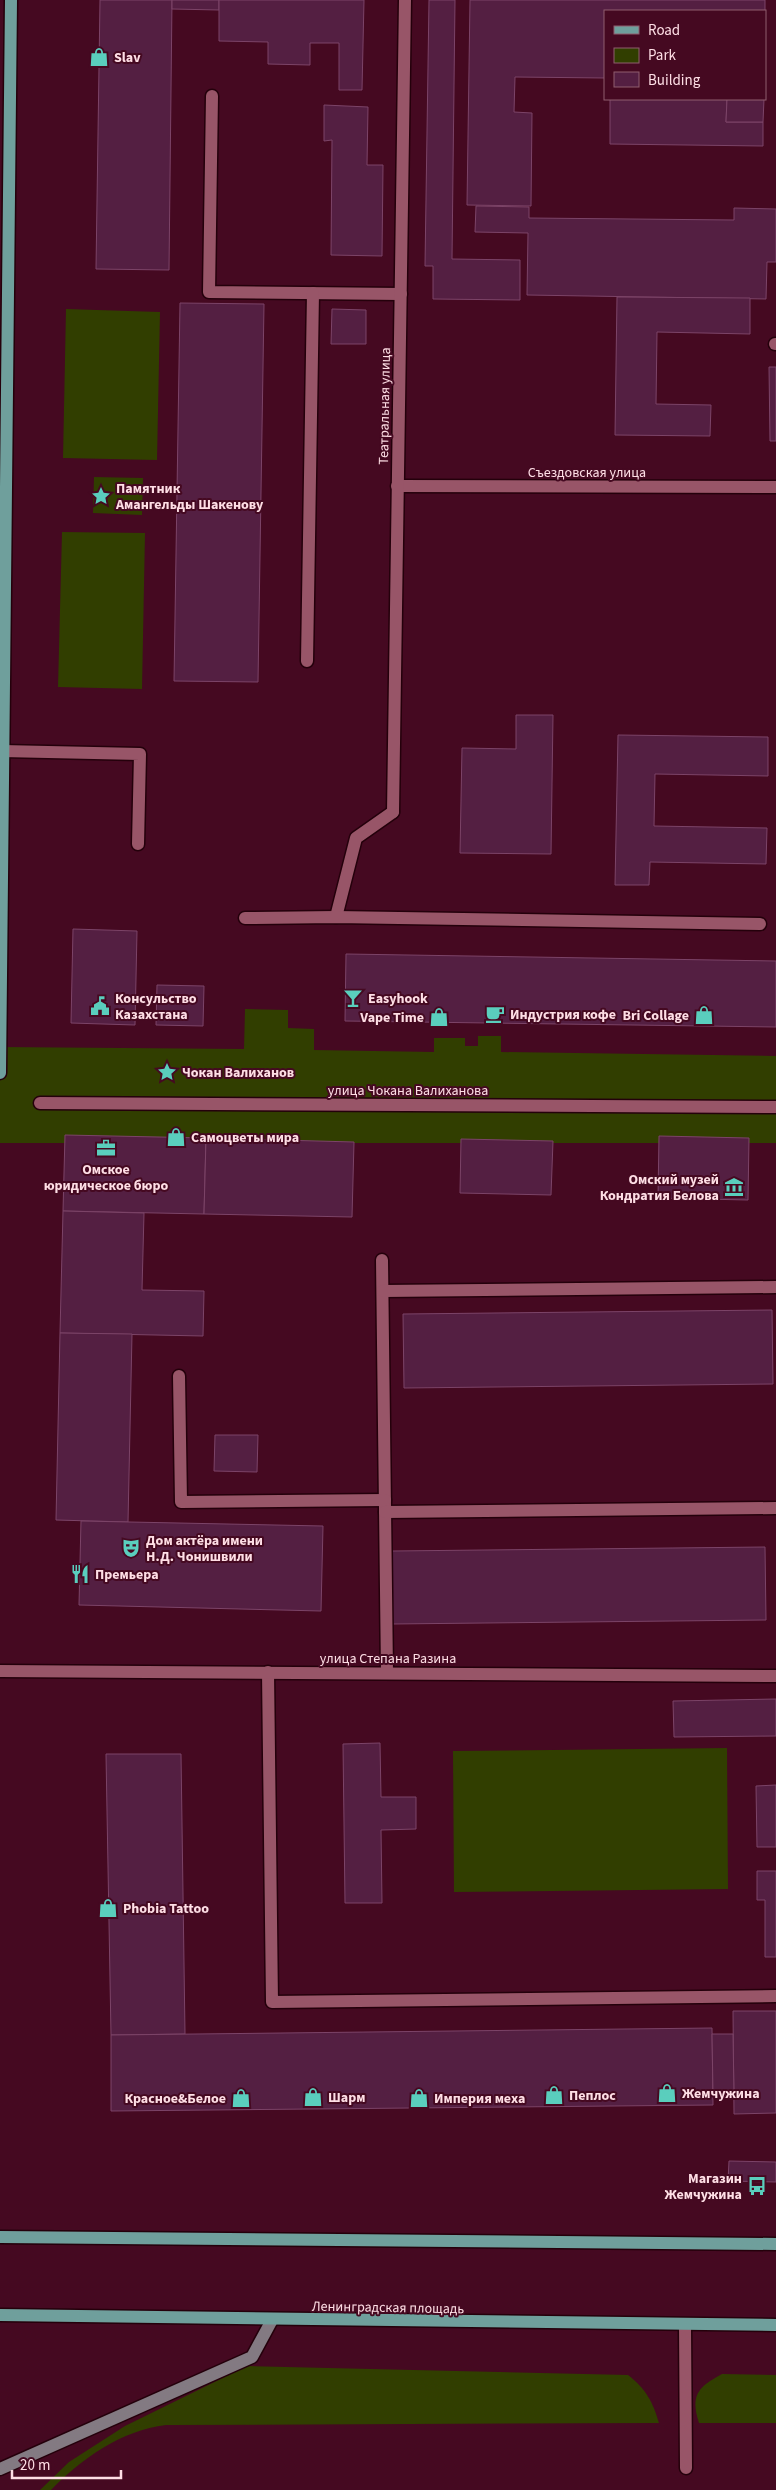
<svg xmlns="http://www.w3.org/2000/svg" width="776" height="2490" viewBox="0 0 776 2490" font-family="'Source Sans 3',sans-serif">
<style>
.green{fill:#313e00}
.building{fill:#541f42;stroke:#7c4468}
.lines{fill:none;stroke-linecap:round;stroke-linejoin:round}
.lane-casing{stroke:#24000b;stroke-width:15}
.street-casing{stroke:#24000b;stroke-width:15}
.secondary-casing{stroke:#24000b;stroke-width:15}
.primary-casing{stroke:#24000b;stroke-width:15}
.lane{stroke:#985568;stroke-width:12}
.street{stroke:#985568;stroke-width:12}
.secondary{stroke:#837a82;stroke-width:12}
.primary{stroke:#6f9f9c;stroke-width:12}
.labels{text-anchor:middle;stroke-width:4;stroke-linejoin:round;paint-order:stroke}
.poi-label{font-size:14px;font-weight:bold;fill:#fedee5;stroke:#450921;text-anchor:start}
.street-label{font-size:14px;fill:#fedee5;stroke:#450921}
</style>
<rect width="100%" height="100%" fill="#450921"/>
<g class="green">
<polygon points="66,309 160,312 157,460 63,458"/>
<polygon points="94,477 143,478 142,515 93,513"/>
<polygon points="62,532 145,533 142,689 58,687"/>
<polygon points="245,1009 288,1010 288,1028 314,1029 314,1050 434,1052 434,1038 465,1038 465,1046 478,1046 478,1036 501,1036 501,1052 776,1056 776,1143 0,1143 0,1047 244,1049"/>
<polygon points="727,1748 728,1889 454,1892 453,1751"/>
<path d="M247 2366 628 2375C646 2389 653 2402 659 2423L166 2425C122 2430 81 2459 51 2490H40L69 2462 125 2426Z"/>
<path d="M722 2374 776 2375V2423H699C690 2395 698 2387 722 2374Z"/>
</g>
<g class="building">
<polygon points="100,0 172,0 169,270 96,269"/>
<polygon points="172,0 219,0 219,10 172,9"/>
<polygon points="219,0 364,0 362,90 339,90 339,43 310,43 310,65 268,64 268,42 219,41"/>
<polygon points="429,0 455,0 452,259 520,260 520,300 433,299 433,266 425,266"/>
<polygon points="470,0 765,0 765,21 765,11 605,11 605,78 515,77 514,112 532,113 531,206 467,205"/>
<polygon points="610,99 727,99 726,122 763,122 763,146 610,144"/>
<polygon points="727,99 764,99 763,122 726,122"/>
<polygon points="324,105 368,107 367,165 383,165 382,256 331,255 332,140 324,141"/>
<polygon points="476,206 529,207 529,218 734,220 734,208 776,209 776,262 767,262 766,299 527,295 528,233 475,232"/>
<polygon points="617,297 750,298 750,334 657,332 656,404 711,405 710,436 615,435"/>
<polygon points="180,303 264,304 258,682 174,681"/>
<polygon points="332,309 366,310 366,344 331,344"/>
<polygon points="769,367 776,367 776,441 770,441"/>
<polygon points="516,715 553,715 551,854 460,853 462,748 516,749"/>
<polygon points="618,735 768,737 768,776 655,774 654,826 767,828 766,864 650,862 649,885 615,885"/>
<polygon points="73,929 137,931 135,1025 71,1023"/>
<polygon points="346,954 776,961 776,1027 345,1021"/>
<polygon points="157,985 204,986 203,1026 156,1025"/>
<polygon points="65,1135 206,1138 204,1214 63,1211"/>
<polygon points="659,1136 749,1138 748,1200 658,1198"/>
<polygon points="206,1138 354,1142 352,1217 204,1214"/>
<polygon points="461,1139 553,1141 551,1195 460,1193"/>
<polygon points="63,1211 144,1213 142,1290 204,1291 203,1336 60,1333"/>
<polygon points="772,1310 773,1384 404,1388 403,1314"/>
<polygon points="60,1333 132,1334 128,1522 56,1520"/>
<polygon points="215,1435 258,1435 257,1472 214,1471"/>
<polygon points="81,1521 323,1526 321,1611 79,1605"/>
<polygon points="765,1547 766,1620 392,1624 392,1551"/>
<polygon points="776,1699 776,1736 674,1737 673,1701"/>
<polygon points="380,1743 381,1797 416,1797 416,1829 381,1830 382,1903 345,1903 343,1744"/>
<polygon points="106,1754 181,1754 185,2034 111,2035"/>
<polygon points="776,1785 776,1847 757,1847 756,1786"/>
<polygon points="757,1871 776,1871 776,1957 765,1957 765,1900 757,1900"/>
<polygon points="733,2011 776,2011 776,2113 734,2114"/>
<polygon points="712,2028 713,2105 111,2111 111,2035"/>
<polygon points="712,2034 733,2034 734,2094 713,2094"/>
<polygon points="729,2161 776,2162 776,2182 728,2181"/>
</g>
<g class="lines">
<g class="lane-casing">
<g id="lane">
<polyline points="212,96 209,292 401,294"/>
<polyline points="775,344 776,344"/>
<polyline points="307,661 313,293"/>
<polyline points="2,751 140,754 138,844"/>
<polyline points="336,917 356,838 393,812"/>
<polyline points="245,918 336,917 760,924"/>
<polyline points="382,1260 387,1673"/>
<polyline points="383,1291 776,1287"/>
<polyline points="179,1376 181,1502 385,1500"/>
<polyline points="385,1512 776,1508"/>
<polyline points="268,1672 272,2002 776,1996"/>
<polyline points="685,2326 686,2468"/>
</g>
</g>
<g class="street-casing">
<g id="street">
<polyline points="397,486 776,487"/>
<polyline points="393,812 405,0"/>
<polyline points="40,1103 776,1107"/>
<polyline points="0,1671 776,1676"/>
</g>
</g>
<g class="secondary-casing">
<polyline id="secondary" points="0,2469 252,2357 272,2320"/>
</g>
<g class="primary-casing">
<g id="primary">
<polyline points="0,1073 11,0"/>
<polyline points="0,2237 776,2244"/>
<polyline points="0,2315 776,2325"/>
</g>
</g>
<use href="#lane" class="lane"/>
<use href="#street" class="street"/>
<use href="#secondary" class="secondary"/>
<use href="#primary" class="primary"/>
</g>
<defs>
<g id="shop-bare" transform="scale(1.5)"><path d="M-5-2.5h2.3a2.7 3.5 0 0 1 5.4 0H5L5.5 6h-11ZM-1.5-2.5h3a1.5 2.3 0 0 0-3 0Z" fill="#5acebd" stroke="#450921" stroke-width="2.5" paint-order="stroke"/></g>
<g id="sight-bare" transform="scale(1.5)"><path d="M0-6L1.8-2.2L6-1.7L2.9 1.2L3.7 5.4L0 3.3L-3.7 5.4L-2.9 1.2L-6-1.7L-1.8-2.2Z" fill="#5acebd" stroke="#450921" stroke-width="2.5" paint-order="stroke"/></g>
<g id="bar-bare" transform="scale(1.5)"><path d="M-6-5H6L.8 .8V4.5H3.5V6h-7V4.5H-.8V.8Z" fill="#5acebd" stroke="#450921" stroke-width="2.5" paint-order="stroke"/></g>
<g id="civic-bare" transform="scale(1.5)"><path d="M-.6-6.5H3V-4.5H.6V-3L4-1V1h2V6H-6V1h2V-1L-.6-3ZM-1.2 2.5V6h2.4V2.5Z" fill="#5acebd" stroke="#450921" stroke-width="2.5" paint-order="stroke"/></g>
<g id="cafe-bare" transform="scale(1.5)"><path d="M-5.5-4.5H6V0H3Q3 3.5 0 3.5H-2.5Q-5.5 3.5-5.5 0ZM3-3.2v2h1.7v-2ZM-6 4.5H4V6H-6Z" fill="#5acebd" stroke="#450921" stroke-width="2.5" paint-order="stroke"/></g>
<g id="office-bare" transform="scale(1.5)"><path d="M-6-3h4V-5.5h4V-3h4V5H-6ZM-1-4.5V-3h2v-1.5ZM-6 0V1H6V0Z" fill="#5acebd" stroke="#450921" stroke-width="2.5" paint-order="stroke"/></g>
<g id="museum-bare" transform="scale(1.5)"><path d="M0-6L6-3V-2H-6V-3ZM-5-1h2V3h-2ZM-1-1h2V3h-2ZM3-1h2V3H3ZM-6 4H6V6H-6Z" fill="#5acebd" stroke="#450921" stroke-width="2.5" paint-order="stroke"/></g>
<g id="theatre-bare" transform="scale(1.5)"><path d="M-5-5.5Q0-4 5-5.5V0Q5 5 0 6Q-5 5-5 0ZM-3.3-2.5H-1v1.5H-3.3ZM1-2.5H3.3v1.5H1ZM-2.8 1Q0 5.5 2.8 1Z" fill="#5acebd" stroke="#450921" stroke-width="2.5" paint-order="stroke"/></g>
<g id="restaurant-bare" transform="scale(1.5)"><path d="M-5-6h1v4h1v-4h1v4h1v-4h1v5L-1.5 .5V6h-2V.5L-5-1ZM5-6V6H3V1.5H1.5Q1.5-4 5-6Z" fill="#5acebd" stroke="#450921" stroke-width="2.5" paint-order="stroke"/></g>
<g id="bus-bare" transform="scale(1.5)"><path d="M-5-6H5V4H4V6H2V4H-2V6H-4V4H-5ZM-3.5-4V0h7V-4ZM-3.5 1.2v1.5H-2V1.2ZM2 1.2v1.5H3.5V1.2Z" fill="#5acebd" stroke="#450921" stroke-width="2.5" paint-order="stroke"/></g>
</defs>
<g fill-rule="evenodd">
<use href="#shop-bare" x="99" y="57"/>
<use href="#sight-bare" x="101" y="496"/>
<use href="#bar-bare" x="353" y="998"/>
<use href="#civic-bare" x="100" y="1006"/>
<use href="#cafe-bare" x="495" y="1014"/>
<use href="#shop-bare" x="704" y="1015"/>
<use href="#shop-bare" x="439" y="1017"/>
<use href="#sight-bare" x="167" y="1072"/>
<use href="#shop-bare" x="176" y="1137"/>
<use href="#office-bare" x="106" y="1148"/>
<use href="#museum-bare" x="734" y="1187"/>
<use href="#theatre-bare" x="131" y="1548"/>
<use href="#restaurant-bare" x="80" y="1574"/>
<use href="#shop-bare" x="108" y="1908"/>
<use href="#shop-bare" x="667" y="2093"/>
<use href="#shop-bare" x="554" y="2095"/>
<use href="#shop-bare" x="313" y="2097"/>
<use href="#shop-bare" x="241" y="2098"/>
<use href="#shop-bare" x="419" y="2098"/>
<use href="#bus-bare" x="757" y="2186"/>
</g>
<g class="labels">
<g class="poi-label">
<text x="114" y="62">Slav</text>
<text x="116" y="493">Памятник<tspan x="116" dy="16">Амангельды Шакенову</tspan></text>
<text x="115" y="1003">Консульство<tspan x="115" dy="16">Казахстана</tspan></text>
<text x="368" y="1003">Easyhook</text>
<text x="510" y="1019">Индустрия кофе</text>
<text x="689" y="1020" text-anchor="end">Bri Collage</text>
<text x="424" y="1022" text-anchor="end">Vape Time</text>
<text x="182" y="1077">Чокан Валиханов</text>
<text x="191" y="1142">Самоцветы мира</text>
<text x="106" y="1174" text-anchor="middle">Омское<tspan x="106" dy="16">юридическое бюро</tspan></text>
<text x="719" y="1184" text-anchor="end">Омский музей<tspan x="719" dy="16">Кондратия Белова</tspan></text>
<text x="146" y="1545">Дом актёра имени<tspan x="146" dy="16">Н.Д. Чонишвили</tspan></text>
<text x="95" y="1579">Премьера</text>
<text x="123" y="1913">Phobia Tattoo</text>
<text x="682" y="2098">Жемчужина</text>
<text x="569" y="2100">Пеплос</text>
<text x="328" y="2102">Шарм</text>
<text x="226" y="2103" text-anchor="end">Красное&amp;Белое</text>
<text x="434" y="2103">Империя меха</text>
<text x="742" y="2183" text-anchor="end">Магазин<tspan x="742" dy="16">Жемчужина</tspan></text>
</g>
<g class="street-label">
<text transform="translate(384 406) rotate(-89)" y="5">Театральная улица</text>
<text x="587" y="477">Съездовская улица</text>
<text x="408" y="1095">улица Чокана Валиханова</text>
<text x="388" y="1663">улица Степана Разина</text>
<text transform="translate(388 2307) rotate(1)" y="5">Ленинградская площадь</text>
</g>
</g>
<rect x="604" y="10" width="162" height="90" fill="#450921" stroke="#8f5e6f"/>
<rect x="614" y="26" width="25" height="8" fill="#6f9f9c" stroke="#8f5e6f"/>
<text x="648" y="35" font-size="15" fill="#fedee5">Road</text>
<rect x="614" y="48" width="25" height="15" fill="#313e00" stroke="#8f5e6f"/>
<text x="648" y="60" font-size="15" fill="#fedee5">Park</text>
<rect x="614" y="72" width="25" height="15" fill="#541f42" stroke="#8f5e6f"/>
<text x="648" y="85" font-size="15" fill="#fedee5">Building</text>
<path d="M12 2470v8h109v-8" fill="none" stroke="#fedee5" stroke-width="2.5"/>
<text x="20" y="2470" font-size="15" fill="#fedee5" stroke="#450921" stroke-width="4" paint-order="stroke">20 m</text>
</svg>
